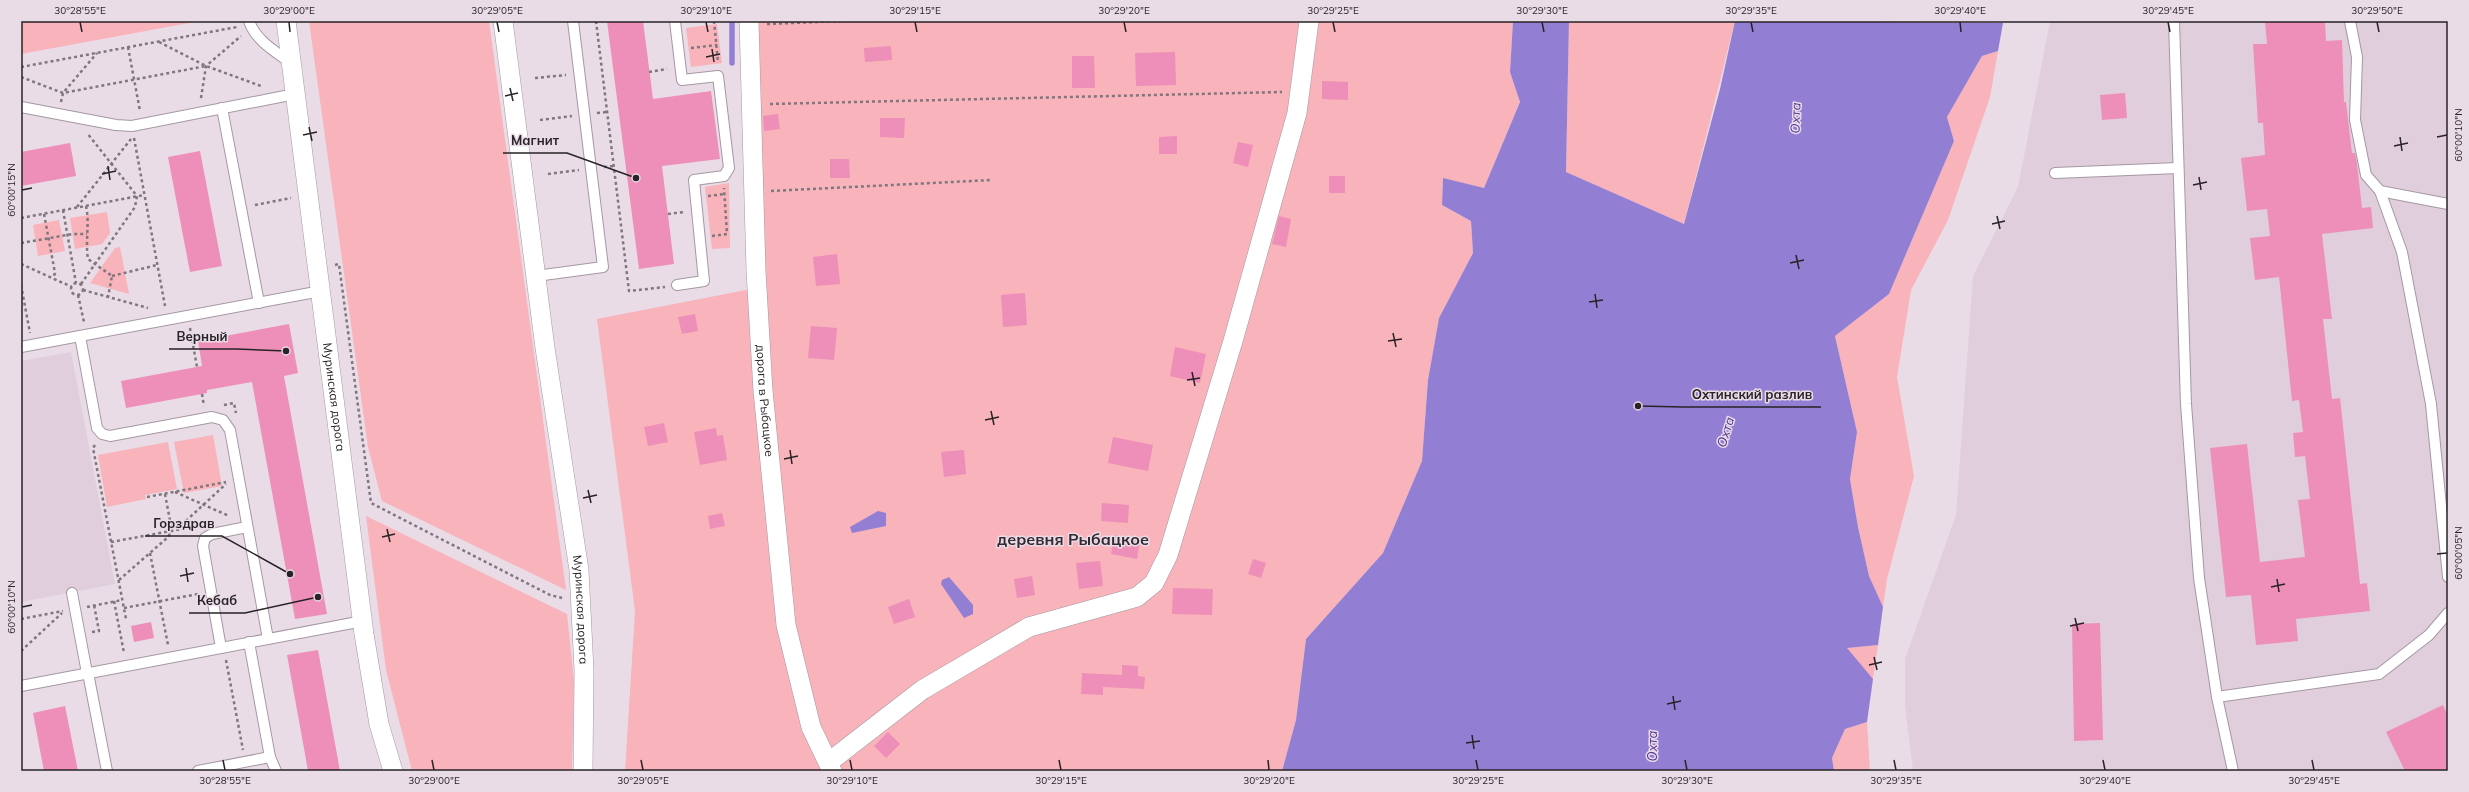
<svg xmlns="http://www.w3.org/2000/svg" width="2469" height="792" viewBox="0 0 2469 792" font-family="Mulish,sans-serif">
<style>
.built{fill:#e1cedd}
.green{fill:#f9b3ba}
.water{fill:#927fd3}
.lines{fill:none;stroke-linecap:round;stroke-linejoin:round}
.stream{stroke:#927fd3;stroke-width:5.5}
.building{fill:#ed8fb8}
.lane-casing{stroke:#a498a2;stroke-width:12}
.street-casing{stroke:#a498a2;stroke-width:20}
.path{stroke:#7f777d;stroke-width:2.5;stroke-dasharray:3 3;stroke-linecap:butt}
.lane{stroke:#fff;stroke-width:10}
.street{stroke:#fff;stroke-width:19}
.ticks{fill:none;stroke:#272326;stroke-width:1.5}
.labels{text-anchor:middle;stroke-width:3;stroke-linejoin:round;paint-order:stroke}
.street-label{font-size:12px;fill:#272326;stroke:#e9dce6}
.water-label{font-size:13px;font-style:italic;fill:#533396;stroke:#e9dce6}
.district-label{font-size:16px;font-weight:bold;fill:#332a31;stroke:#e9dce6}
.leader{fill:none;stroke:#272326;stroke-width:1.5}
.callout-dot{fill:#272326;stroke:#e9dce6;stroke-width:1.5}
.callout-label{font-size:13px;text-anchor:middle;font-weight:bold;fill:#272326;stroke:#e9dce6;stroke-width:3;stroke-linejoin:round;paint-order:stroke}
.neatline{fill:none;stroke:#272326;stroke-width:1.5}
.ticks-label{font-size:10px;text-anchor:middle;fill:#272326}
</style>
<rect width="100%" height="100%" fill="#e9dce6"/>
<g class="built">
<polygon points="2050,21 2448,21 2448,771 1913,771 1905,706 1905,659 1956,515 1973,276 2018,187"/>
<polygon points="71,352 115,584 21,602 21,361"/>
</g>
<g class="green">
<polygon points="21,21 200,21 21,54"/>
<polygon points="309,21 489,21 566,590 382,501 368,447"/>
<polygon points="756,21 1513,21 1510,72 1520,102 1484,188 1443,179 1442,205 1471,221 1473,253 1439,318 1428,380 1422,461 1383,553 1306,639 1296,720 1282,771 625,771 635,611 597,319 766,286"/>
<polygon points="1569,21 1735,21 1684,224 1566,172"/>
<polygon points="717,24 722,63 691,67 686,28"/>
<polygon points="1998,51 1990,97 1948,220 1911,290 1897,377 1914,476 1887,579 1883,607 1869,576 1858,527 1850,479 1857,432 1835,336 1889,294 1954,141 1947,117 1982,56"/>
<polygon points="729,183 730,248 712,249 705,187"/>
<polygon points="107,212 110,233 102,244 75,249 70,218"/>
<polygon points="59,220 65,251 38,256 33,225"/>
<polygon points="120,247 129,294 90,283 115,248"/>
<polygon points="213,435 222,486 184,493 174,442"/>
<polygon points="168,442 177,489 145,495 146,499 107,507 98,455"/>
<polygon points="366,516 567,614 574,681 572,771 412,771 386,670"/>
<polygon points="1878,645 1873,679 1846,648"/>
<polygon points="1867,722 1870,771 1834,771 1832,758 1845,729"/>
</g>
<g class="water">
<polygon points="1513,21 1569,21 1566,172 1684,224 1720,89 1735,21 2003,23 1998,51 1982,56 1947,117 1954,141 1889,294 1835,336 1857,432 1850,479 1858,527 1869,576 1883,607 1878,645 1847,648 1873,679 1867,722 1845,729 1832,758 1834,771 1282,771 1296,720 1306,639 1383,553 1422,461 1428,380 1439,318 1473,253 1471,221 1442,205 1443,178 1484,188 1520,102 1510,72"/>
<polygon points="878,511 886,513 886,526 852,533 850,527"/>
<polygon points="949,577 973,605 973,614 964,618 941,584 942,580"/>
</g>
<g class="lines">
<polyline class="stream" points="732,21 732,63"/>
</g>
<g class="building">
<polygon points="607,21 643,21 653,99 711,91 720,159 662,166 674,264 639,269"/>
<polygon points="2265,21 2325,21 2326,41 2342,40 2344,102 2346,102 2352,153 2355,153 2357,164 2362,208 2371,207 2373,228 2322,234 2332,319 2323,319 2332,399 2340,398 2360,584 2367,583 2370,611 2296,619 2298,641 2256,645 2251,595 2226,597 2210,448 2247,444 2260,562 2305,557 2298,500 2310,499 2305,456 2295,457 2293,433 2303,432 2299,400 2292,401 2279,277 2255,280 2250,238 2270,236 2267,209 2247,211 2241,158 2265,155 2263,123 2258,123 2253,44 2267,44"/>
<polygon points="891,46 892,60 865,62 864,48"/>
<polygon points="1175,52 1176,85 1136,86 1135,53"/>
<polygon points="1072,56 1094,56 1095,88 1072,88"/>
<polygon points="1322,81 1348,82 1348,100 1322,99"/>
<polygon points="2125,93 2127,118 2102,120 2100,95"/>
<polygon points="778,114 780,129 764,131 763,116"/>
<polygon points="880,118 905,118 904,138 880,137"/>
<polygon points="1177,136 1177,154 1159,154 1159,137"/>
<polygon points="1238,142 1253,145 1248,167 1233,163"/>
<polygon points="70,143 76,176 21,186 21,152"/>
<polygon points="200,151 222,266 190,272 168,157"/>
<polygon points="830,159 849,159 850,178 830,178"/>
<rect x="1329" y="176" width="16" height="17"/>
<polygon points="1279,216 1291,219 1286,247 1272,244"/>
<polygon points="837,254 840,284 816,286 813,257"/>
<polygon points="1025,293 1027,325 1003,327 1001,295"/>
<polygon points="695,314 698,331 682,334 678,317"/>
<polygon points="289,324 298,373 284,376 327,614 295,619 252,382 207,390 207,393 126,408 121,381 202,366 198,341"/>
<polygon points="811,326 837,328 834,360 808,358"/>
<polygon points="1175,347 1206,354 1200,383 1170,376"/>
<polygon points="664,423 668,442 648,446 644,427"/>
<polygon points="716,428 717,436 723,435 727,460 700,465 694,432"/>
<polygon points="1113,437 1153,445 1148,471 1108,463"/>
<polygon points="964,450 966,474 944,477 941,452"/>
<polygon points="1102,503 1129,505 1128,523 1101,521"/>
<polygon points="722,513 725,526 710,529 708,516"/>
<polygon points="1114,535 1140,540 1137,559 1111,554"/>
<polygon points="1253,559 1266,563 1261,578 1248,574"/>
<polygon points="1100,561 1103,586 1079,589 1076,563"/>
<polygon points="1032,576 1035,595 1017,598 1014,579"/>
<polygon points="1173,588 1213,589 1212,615 1172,614"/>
<polygon points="909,599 915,617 894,624 888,607"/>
<polygon points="151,622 154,638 134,642 131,626"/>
<polygon points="2100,623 2103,740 2074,741 2072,624"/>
<polygon points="318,650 340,771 308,771 305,754 287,655"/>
<polygon points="1122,665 1138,666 1138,676 1145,677 1144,689 1103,687 1103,695 1081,694 1082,673 1122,675"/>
<polygon points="2443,705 2448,716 2448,771 2405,771 2386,732"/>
<polygon points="65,706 78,771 44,771 33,713"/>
<polygon points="888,732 900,744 886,758 874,746"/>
</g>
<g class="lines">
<g class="lane-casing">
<g id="lane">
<path d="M249 21C256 41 275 51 291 63"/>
<polyline points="675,21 682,80 718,76 729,168 724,176 694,180 704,281 677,285"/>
<polyline points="2174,21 2186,404 2199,578 2217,697 2233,771"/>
<polyline points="2350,21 2357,57 2355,120 2366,175 2380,191 2448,204"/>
<polyline points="21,107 116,125 132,126 295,94"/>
<polyline points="222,108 259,303"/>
<polyline points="2055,173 2178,168"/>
<polyline points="2380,191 2402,252 2431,404 2448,577"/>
<polyline points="536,276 603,267 573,21"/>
<polyline points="80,336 97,428 102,434 110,436 212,417 223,420 230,430 268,639"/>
<polyline points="21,347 321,291"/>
<polyline points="72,593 87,673"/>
<polyline points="249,642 270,757 276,771"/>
<polyline points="221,648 203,546 205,538 212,534 247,527"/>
<polyline points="88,673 107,771"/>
<polyline points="21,686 363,621"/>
<polyline points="2217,697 2379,674 2429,635 2448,613"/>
<polyline points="198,771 270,757"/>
</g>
</g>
<g class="street-casing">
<g id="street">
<path id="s1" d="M286 21 364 634 379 724 393 771"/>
<path id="s2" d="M503 21 545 348 579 570 584 670 583 771"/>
<path id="s3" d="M749 21 756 271 763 391 786 625 811 727 832 771"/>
<polyline points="829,762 922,690 1029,627 1137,597 1154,583 1168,555 1233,341 1297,113 1309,21"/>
</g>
</g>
<g class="path">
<polyline points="596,21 629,291 665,287"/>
<polyline points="714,21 718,62"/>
<polyline points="767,24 843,21"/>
<polyline points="159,42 206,66 261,86"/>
<polyline points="128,47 140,111"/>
<polyline points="691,48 717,45"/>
<polyline points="21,67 237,27"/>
<polyline points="649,72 667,69"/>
<polyline points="21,77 63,93 206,66"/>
<polyline points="535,78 566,75"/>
<polyline points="201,98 206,66 241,36"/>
<polyline points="61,102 63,93 97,53"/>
<polyline points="770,104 1282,92"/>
<polyline points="597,113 607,112"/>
<polyline points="540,120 572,116"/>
<polyline points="134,138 165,306"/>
<polyline points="604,167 614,166"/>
<polyline points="548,174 579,170"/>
<polyline points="771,191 992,180"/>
<polyline points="708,196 725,194"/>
<polyline points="255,205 291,198"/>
<path d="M86 206C90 224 85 241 88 259L112 276 108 297"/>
<polyline points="77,207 131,139"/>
<polyline points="63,210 76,283"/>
<polyline points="44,214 55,273 53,278"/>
<polyline points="668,214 684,212"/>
<polyline points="21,218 144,195"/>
<polyline points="712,236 727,234 724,188"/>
<polyline points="21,243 73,234 87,234"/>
<polyline points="21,264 72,287"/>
<polyline points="335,265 339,264 371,503 550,595 562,598"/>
<polyline points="112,276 157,265"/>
<circle cx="77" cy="289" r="6"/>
<polyline points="81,284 135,207 137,196 87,133"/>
<polyline points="21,285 30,333"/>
<polyline points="83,290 148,308"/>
<polyline points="78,295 84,322"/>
<polyline points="190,328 197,367"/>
<polyline points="202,394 204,406"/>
<polyline points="224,405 234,403 236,413"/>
<polyline points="95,445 93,448 126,619"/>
<polyline points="175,492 229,516"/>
<polyline points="165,494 172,531 197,526"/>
<polyline points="147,497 226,482"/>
<polyline points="177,529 226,484"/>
<polyline points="111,542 171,531"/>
<polyline points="150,553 168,645"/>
<polyline points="119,580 167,538 172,531"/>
<polyline points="114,601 124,653"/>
<polyline points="87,607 122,600"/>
<polyline points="124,608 198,594"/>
<polyline points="21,619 63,611"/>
<polyline points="92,632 99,631 94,605"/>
<polyline points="21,651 62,613"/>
<polyline points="226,660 243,750"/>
</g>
<use href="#lane" class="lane"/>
<use href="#street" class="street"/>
</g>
<path class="ticks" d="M80 22 82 32M289 22 290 32M497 22 499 32M706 22 708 32M915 22 917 32M1124 22 1126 32M1333 22 1335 32M1542 22 1544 32M1751 22 1753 32M1960 22 1961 32M2168 22 2170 32M2377 22 2379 32M712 49 714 62M706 57 720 54M510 88 513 101M505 96 518 93M309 127 312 141M303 135 317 132M2400 137 2402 151M2437 137 2447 135M2394 146 2408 143M108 166 110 180M102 174 116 171M2199 177 2201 190M2193 185 2207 182M22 190 32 188M1997 216 2000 229M1992 224 2005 221M1796 255 1799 269M1790 263 1804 260M1595 294 1597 308M1589 302 1603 300M1393 333 1396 347M1388 341 1402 339M1192 372 1195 386M1187 380 1200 378M991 411 994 425M985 420 999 417M790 450 792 464M784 459 798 456M588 490 591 503M583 498 597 495M387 529 390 542M382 537 395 534M2437 554 2447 553M186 568 188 582M180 576 194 573M2277 579 2279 592M2271 587 2285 584M22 607 32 605M2075 618 2078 631M2070 626 2084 623M1874 657 1877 670M1869 665 1882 662M1673 696 1675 710M1667 704 1681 701M1472 735 1474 749M1466 743 1480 741M223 760 225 770M432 760 434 770M641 760 643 770M850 760 852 770M1059 760 1061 770M1268 760 1269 770M1476 760 1478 770M1685 760 1687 770M1894 760 1896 770M2103 760 2105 770M2312 760 2314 770"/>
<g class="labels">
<g class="street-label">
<text dy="4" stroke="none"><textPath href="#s1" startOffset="379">Муринская дорога</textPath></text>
<text dy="4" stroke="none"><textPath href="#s3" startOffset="380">дорога в Рыбацкое</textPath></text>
<text dy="4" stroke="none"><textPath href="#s2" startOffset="594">Муринская дорога</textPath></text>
</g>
<g class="water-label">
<text transform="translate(1795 118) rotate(-88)" y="5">Охта</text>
<text transform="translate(1725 432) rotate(-73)" y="5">Охта</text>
<text transform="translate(1652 746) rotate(-90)" y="5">Охта</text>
</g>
<g class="district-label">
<text x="1073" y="545">деревня Рыбацкое</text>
</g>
</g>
<path class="leader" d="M636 178L567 153H503M286 351L236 349H169M1638 406L1684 407H1821M290 574L222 536H145M318 597L245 613H189"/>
<g class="callout-dot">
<circle cx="636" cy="178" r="4"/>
<circle cx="286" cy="351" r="4"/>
<circle cx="1638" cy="406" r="4"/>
<circle cx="290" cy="574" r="4"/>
<circle cx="318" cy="597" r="4"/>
</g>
<g class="callout-label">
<text x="535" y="145">Магнит</text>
<text x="202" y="341">Верный</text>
<text x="1752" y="399">Охтинский разлив</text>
<text x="184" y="528">Горздрав</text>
<text x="217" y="605">Кебаб</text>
</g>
<rect width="2469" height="792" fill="none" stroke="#e9dce6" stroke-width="44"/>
<rect x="22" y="22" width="2425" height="748" class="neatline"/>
<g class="ticks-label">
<text x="80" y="14">30°28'55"E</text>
<text x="289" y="14">30°29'00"E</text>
<text x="497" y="14">30°29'05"E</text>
<text x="706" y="14">30°29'10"E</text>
<text x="915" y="14">30°29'15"E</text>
<text x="1124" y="14">30°29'20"E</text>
<text x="1333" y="14">30°29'25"E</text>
<text x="1542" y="14">30°29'30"E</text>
<text x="1751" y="14">30°29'35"E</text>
<text x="1960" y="14">30°29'40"E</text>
<text x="2168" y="14">30°29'45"E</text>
<text x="2377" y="14">30°29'50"E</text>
<text transform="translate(2458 135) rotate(-90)" y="4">60°00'10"N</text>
<text transform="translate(11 190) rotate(-90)" y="4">60°00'15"N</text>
<text transform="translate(2458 553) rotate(-90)" y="4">60°00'05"N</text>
<text transform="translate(11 607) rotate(-90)" y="4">60°00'10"N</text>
<text x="225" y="784">30°28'55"E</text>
<text x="434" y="784">30°29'00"E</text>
<text x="643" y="784">30°29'05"E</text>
<text x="852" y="784">30°29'10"E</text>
<text x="1061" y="784">30°29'15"E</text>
<text x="1269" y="784">30°29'20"E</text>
<text x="1478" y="784">30°29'25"E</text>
<text x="1687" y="784">30°29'30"E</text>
<text x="1896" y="784">30°29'35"E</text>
<text x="2105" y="784">30°29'40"E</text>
<text x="2314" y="784">30°29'45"E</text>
</g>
</svg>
